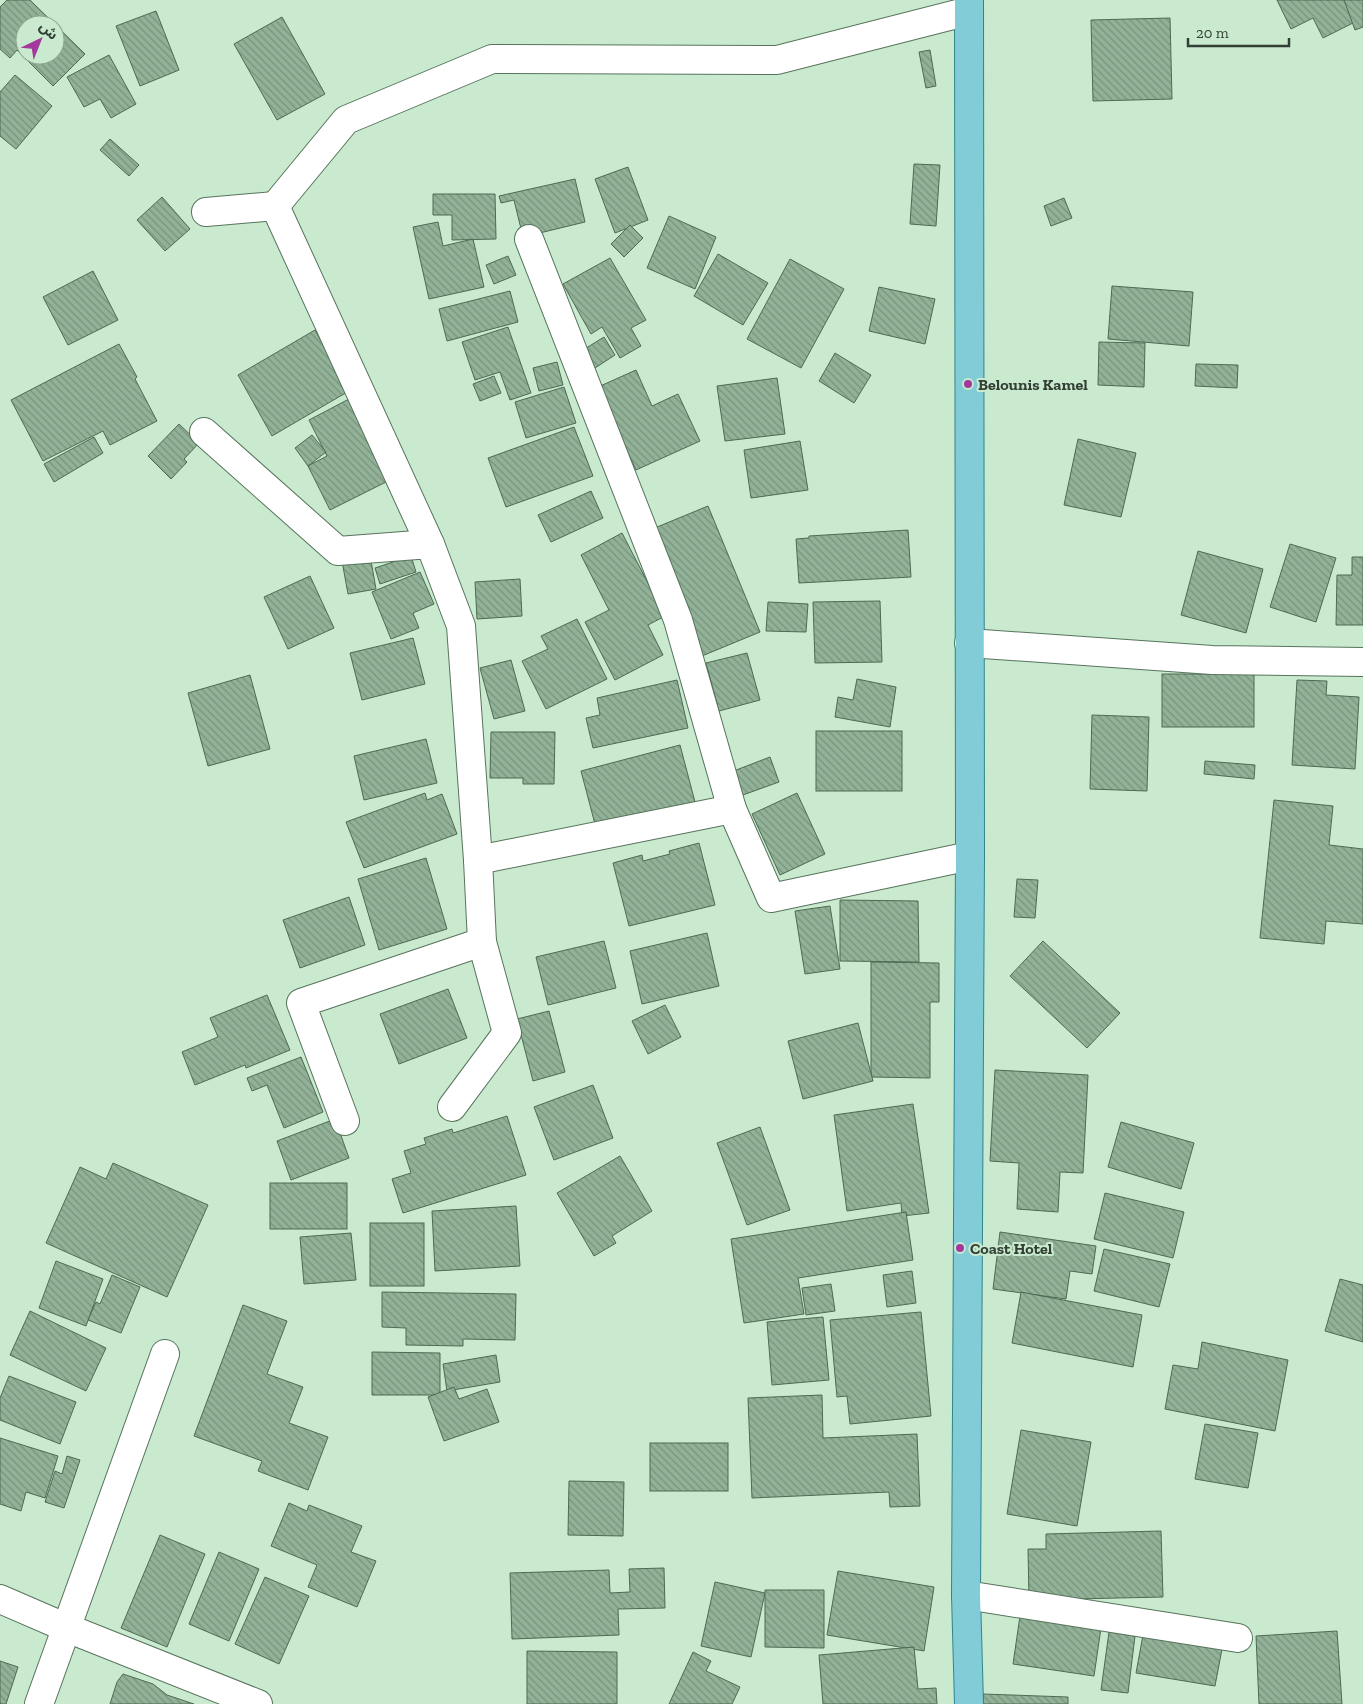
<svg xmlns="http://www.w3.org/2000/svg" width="1363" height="1704" viewBox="0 0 1363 1704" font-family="'Zilla Slab','Noto Sans Arabic',serif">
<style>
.building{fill:url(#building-back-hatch);stroke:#4d6a52;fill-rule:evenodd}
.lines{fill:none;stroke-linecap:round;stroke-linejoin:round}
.minor-casing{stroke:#57745c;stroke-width:30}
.major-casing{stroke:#30858d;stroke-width:30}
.minor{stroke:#fff;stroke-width:28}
.major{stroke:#82ccd7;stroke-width:28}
.poi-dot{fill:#a2399b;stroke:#c9eacf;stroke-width:2}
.labels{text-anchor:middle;stroke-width:4;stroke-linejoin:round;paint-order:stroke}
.poi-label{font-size:16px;font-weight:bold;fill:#323f34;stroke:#c9eacf;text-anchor:start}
</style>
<defs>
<pattern id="building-back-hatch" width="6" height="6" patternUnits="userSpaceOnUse" patternTransform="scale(1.25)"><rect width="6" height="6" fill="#92b298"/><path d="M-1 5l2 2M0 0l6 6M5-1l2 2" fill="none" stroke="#78927d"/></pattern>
</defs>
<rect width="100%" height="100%" fill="#c9eacf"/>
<g class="building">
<path d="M7 0H30L85 54 53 86 17 50 10 58 0 49V7ZM25 25H55V55H25Z"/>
<polygon points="1277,0 1345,0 1355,22 1323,38 1313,18 1291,29"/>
<polygon points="1344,0 1363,0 1363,27 1355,30"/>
<polygon points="156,11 179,70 140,86 116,26"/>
<polygon points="282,17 325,94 277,120 234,44"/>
<polygon points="1170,18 1172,99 1093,101 1091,20"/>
<polygon points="930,50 936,86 926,88 919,52"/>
<polygon points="109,55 136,104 111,118 100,99 84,107 67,77"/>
<polygon points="15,75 52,106 16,149 0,136 0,92"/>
<polygon points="110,139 139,165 129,176 100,150"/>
<polygon points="914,164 940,165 936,226 910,224"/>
<polygon points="628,167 648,220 615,233 595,179"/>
<polygon points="575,179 585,222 523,237 514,200 501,203 499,196"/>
<polygon points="433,194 495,194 496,239 452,240 452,215 433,215"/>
<polygon points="162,197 190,229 165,251 137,220"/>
<polygon points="1064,198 1072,218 1051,226 1044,206"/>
<polygon points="669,216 716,237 695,289 647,268"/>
<polygon points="438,222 443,246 473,239 484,287 429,299 413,227"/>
<polygon points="630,225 643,238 624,257 611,244"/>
<polygon points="718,254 768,283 743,325 694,296"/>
<polygon points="508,256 516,275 494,284 486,265"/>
<polygon points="610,258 646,320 631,328 641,346 620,358 602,327 591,334 563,284"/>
<polygon points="790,259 844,289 801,368 747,339"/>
<polygon points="93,271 118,320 68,345 43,297"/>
<polygon points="1112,286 1193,292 1189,346 1108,339"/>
<polygon points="879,287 935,299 925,344 869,331"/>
<polygon points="510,291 518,322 447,341 439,309"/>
<polygon points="508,327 531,393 510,400 500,372 475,380 462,342"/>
<polygon points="315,330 349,391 272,436 238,375"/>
<polygon points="604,337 615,355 595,368 583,350"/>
<polygon points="1099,342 1145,343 1144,387 1098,385"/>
<polygon points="119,344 137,377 135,379 157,421 110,445 103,431 43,461 11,400"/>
<polygon points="835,353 871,375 854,403 819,381"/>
<polygon points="557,362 563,385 539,391 533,368"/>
<polygon points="1196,364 1238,365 1237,388 1195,386"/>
<polygon points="636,370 652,406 678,394 700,441 636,470 598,387"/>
<polygon points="494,376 501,393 480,401 473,384"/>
<polygon points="777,378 785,434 725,441 717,386"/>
<polygon points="564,387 576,423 526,438 515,402"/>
<polygon points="349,399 390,480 330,510 308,466 327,456 309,420"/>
<polygon points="179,424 199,443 184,459 187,462 171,479 148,456"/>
<polygon points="574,427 593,476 506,507 488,458"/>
<polygon points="312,435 326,452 308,466 295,448"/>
<polygon points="94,437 103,453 54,482 44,464"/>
<polygon points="1078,439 1136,453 1121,517 1064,505"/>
<polygon points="800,441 808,490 751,498 744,450"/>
<polygon points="591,491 603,518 551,542 538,515"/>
<polygon points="708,506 760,632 697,658 645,532"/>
<polygon points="908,530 911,577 799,583 796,539 809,538 809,536"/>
<polygon points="622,533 665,616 648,625 663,655 615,680 585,622 609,610 581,555"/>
<polygon points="1290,544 1336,558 1316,622 1270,607"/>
<polygon points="1198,551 1263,569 1246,633 1181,615"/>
<polygon points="370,555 376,589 348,594 342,561"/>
<polygon points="411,556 416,572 380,584 375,568"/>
<polygon points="1352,557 1363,557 1363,625 1336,625 1337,575 1352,575"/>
<polygon points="420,572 434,604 413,613 419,628 391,639 372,592"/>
<polygon points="310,576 334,628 288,649 264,597"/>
<polygon points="520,579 522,616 477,619 475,582"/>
<polygon points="880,601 882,662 815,663 813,602"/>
<polygon points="768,602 808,604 806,632 766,631"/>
<polygon points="577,619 607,679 546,709 522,661 548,649 541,636"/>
<polygon points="413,638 425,684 362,700 350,653"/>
<polygon points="747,653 760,700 719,711 706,663"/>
<polygon points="511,660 525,711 494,719 480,668"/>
<rect x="1162" y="674" width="92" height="53"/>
<polygon points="250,675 270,749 208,766 188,693"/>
<polygon points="857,679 896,687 890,727 835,717 838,697 853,700"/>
<polygon points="677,680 688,728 593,748 586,718 600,715 597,698"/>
<polygon points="1297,680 1327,681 1326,695 1359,697 1355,769 1292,765"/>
<polygon points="1092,715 1149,717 1147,791 1090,789"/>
<rect x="816" y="731" width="86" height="60"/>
<polygon points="491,732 555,732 554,784 523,784 523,778 490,778"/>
<polygon points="426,739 437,783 364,800 354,756"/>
<polygon points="680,745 695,802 596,828 581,771"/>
<polygon points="770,757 779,782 740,796 731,772"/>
<polygon points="1205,761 1255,765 1254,779 1204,774"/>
<polygon points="425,793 427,800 442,794 457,834 364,868 346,822"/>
<polygon points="797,793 825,854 780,875 752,814"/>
<polygon points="1274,800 1333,806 1329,845 1363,849 1363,924 1326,921 1324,944 1260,938"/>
<polygon points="699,843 715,905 629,926 613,863 642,855 643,861 670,854 669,851"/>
<polygon points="426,858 447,929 379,950 358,879"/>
<polygon points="1017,879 1038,880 1035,918 1014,917"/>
<polygon points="349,897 365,945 300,968 283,920"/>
<polygon points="840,900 918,901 919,962 840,961"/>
<polygon points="830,906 840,969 805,974 795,911"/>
<polygon points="707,933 719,986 642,1004 630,951"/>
<polygon points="604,941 616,988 548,1005 536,957"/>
<polygon points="1043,941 1120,1013 1087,1048 1010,976"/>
<polygon points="871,962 939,963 939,1002 930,1002 930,1078 871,1077"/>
<polygon points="448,989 467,1038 399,1064 380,1014"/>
<polygon points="267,995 290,1050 246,1068 245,1065 195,1085 182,1052 218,1037 210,1018"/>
<polygon points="665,1005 681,1037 648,1054 632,1021"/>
<polygon points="549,1011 565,1072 533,1081 517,1019"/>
<polygon points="858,1023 873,1081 803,1099 788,1041"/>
<polygon points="301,1057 323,1112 284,1128 267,1085 252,1091 247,1078"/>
<polygon points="995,1070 1088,1075 1083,1173 1060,1172 1058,1212 1017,1209 1019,1163 990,1161"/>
<polygon points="593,1085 613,1138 554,1160 534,1107"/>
<polygon points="913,1104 929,1213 902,1216 901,1203 847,1211 834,1115"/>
<polygon points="507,1116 526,1175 403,1213 392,1179 411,1173 404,1151 426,1144 424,1138 452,1129 453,1133"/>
<polygon points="335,1119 349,1158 291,1180 277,1141"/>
<polygon points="1121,1122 1194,1143 1181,1189 1108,1167"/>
<polygon points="760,1127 790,1210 747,1225 717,1143"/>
<polygon points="620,1156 652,1211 612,1236 616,1243 594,1256 557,1193"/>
<polygon points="113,1163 208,1205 167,1297 46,1243 80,1167 106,1179"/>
<rect x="270" y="1183" width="77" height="46"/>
<polygon points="1105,1193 1184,1212 1173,1258 1094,1239"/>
<polygon points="516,1206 520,1266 435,1271 432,1211"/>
<polygon points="906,1212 913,1260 798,1278 804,1314 744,1323 731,1239"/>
<rect x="370" y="1223" width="54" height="63"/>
<polygon points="1000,1232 1096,1246 1092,1274 1070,1271 1066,1299 993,1289"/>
<polygon points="351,1233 356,1280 304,1284 300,1237"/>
<polygon points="1104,1249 1170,1264 1159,1307 1094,1291"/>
<polygon points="56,1261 103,1279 86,1326 39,1308"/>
<polygon points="912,1271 916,1303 887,1307 883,1275"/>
<polygon points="112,1275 140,1287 121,1333 88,1320 96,1302 100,1304"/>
<polygon points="1340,1279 1363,1285 1363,1342 1325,1331"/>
<polygon points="831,1284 835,1311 806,1315 802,1288"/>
<polygon points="382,1292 516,1294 515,1340 463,1339 463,1346 406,1345 406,1328 382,1327"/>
<polygon points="1021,1292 1142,1315 1133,1367 1012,1343"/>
<polygon points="243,1305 287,1321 267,1374 303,1387 289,1423 328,1437 308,1490 258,1471 262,1461 194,1436"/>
<polygon points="30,1311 106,1348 86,1391 10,1355"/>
<polygon points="921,1312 931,1416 850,1424 847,1396 837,1397 830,1320"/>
<polygon points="823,1317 829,1380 772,1385 767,1322"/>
<polygon points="1202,1342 1288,1360 1275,1431 1165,1409 1173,1365 1198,1369"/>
<polygon points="372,1352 440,1353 440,1395 372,1395"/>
<polygon points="496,1355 500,1382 447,1391 443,1364"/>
<polygon points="9,1376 76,1402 60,1444 0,1420 0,1398"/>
<polygon points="454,1387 459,1399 487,1389 499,1422 444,1441 428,1397"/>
<polygon points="822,1395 823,1438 917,1434 920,1506 890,1507 889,1492 752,1498 748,1398"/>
<polygon points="1205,1424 1258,1433 1248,1488 1195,1479"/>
<polygon points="1021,1430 1091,1442 1077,1526 1007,1514"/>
<polygon points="0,1438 58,1456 45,1498 26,1492 21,1511 0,1504"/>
<rect x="650" y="1443" width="78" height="48"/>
<polygon points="67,1456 80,1460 64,1508 45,1502 55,1471 62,1474"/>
<polygon points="569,1481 624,1482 623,1536 568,1535"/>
<polygon points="289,1503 307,1511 309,1505 362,1526 351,1552 376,1561 357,1607 308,1587 317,1565 271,1546"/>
<polygon points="1161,1531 1163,1597 1029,1600 1028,1549 1046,1549 1046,1534"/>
<polygon points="160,1535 205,1554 167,1647 121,1628"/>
<polygon points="219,1552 259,1569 229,1641 189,1624"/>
<polygon points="664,1568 665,1608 618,1609 619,1635 512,1639 510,1573 609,1570 610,1593 630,1592 629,1569"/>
<polygon points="838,1571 934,1587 924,1651 827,1635"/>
<polygon points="265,1577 309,1596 279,1664 235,1644"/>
<polygon points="715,1582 765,1593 751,1657 701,1646"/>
<polygon points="765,1590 824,1590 824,1648 765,1647"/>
<polygon points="1020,1616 1101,1628 1094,1676 1013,1664"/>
<polygon points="1337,1631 1342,1704 1259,1704 1256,1636"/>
<polygon points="1109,1632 1135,1636 1128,1693 1101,1690"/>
<polygon points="1143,1635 1222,1649 1215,1686 1136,1673"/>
<polygon points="914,1647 918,1689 936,1688 937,1704 823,1704 819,1655"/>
<polygon points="527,1651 617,1652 617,1704 527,1704"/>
<polygon points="693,1652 711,1661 706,1671 740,1687 732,1704 669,1704"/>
<polygon points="0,1661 18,1667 6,1704 0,1704"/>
<polygon points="123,1674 153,1684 167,1695 194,1704 110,1704 117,1682"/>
<polygon points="983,1694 1068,1697 1068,1704 983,1704"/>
</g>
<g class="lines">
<g class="minor-casing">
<g id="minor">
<polyline points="275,206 346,120 492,59 777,60 969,11"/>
<polyline points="206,212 275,206 430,544"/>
<polyline points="529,239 678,620 732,809 771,898 970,856"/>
<polyline points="204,432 338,551 430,544 461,626 478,860 482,942 507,1033 452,1107"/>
<polyline points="969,643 1212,660 1363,662"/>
<polyline points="478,860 732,809"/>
<polyline points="345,1121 301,1003 482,942"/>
<polyline points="966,1595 1238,1638"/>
<polyline points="0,1599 67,1628 258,1704"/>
<polyline points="39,1704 165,1354"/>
</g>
</g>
<g class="major-casing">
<polyline id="major" points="969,1704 966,1595 970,856 969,0"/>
</g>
<use href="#minor" class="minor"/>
<use href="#major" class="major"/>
</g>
<g class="poi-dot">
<circle cx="968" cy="384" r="5"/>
<circle cx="960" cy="1248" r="5"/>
</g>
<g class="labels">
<g class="poi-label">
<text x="978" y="390">Belounis Kamel</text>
<text x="970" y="1254">Coast Hotel</text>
</g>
</g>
<g transform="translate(40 40) rotate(43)"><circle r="24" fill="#c9eacf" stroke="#8da691"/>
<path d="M0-4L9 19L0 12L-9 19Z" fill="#a2399b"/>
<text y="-8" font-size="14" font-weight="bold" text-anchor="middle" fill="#323f34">ش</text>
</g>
<path d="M1188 38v8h101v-8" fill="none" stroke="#323f34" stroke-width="2.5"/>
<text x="1196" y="38" font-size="15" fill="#323f34" stroke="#c9eacf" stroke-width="4" paint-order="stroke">20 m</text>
</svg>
